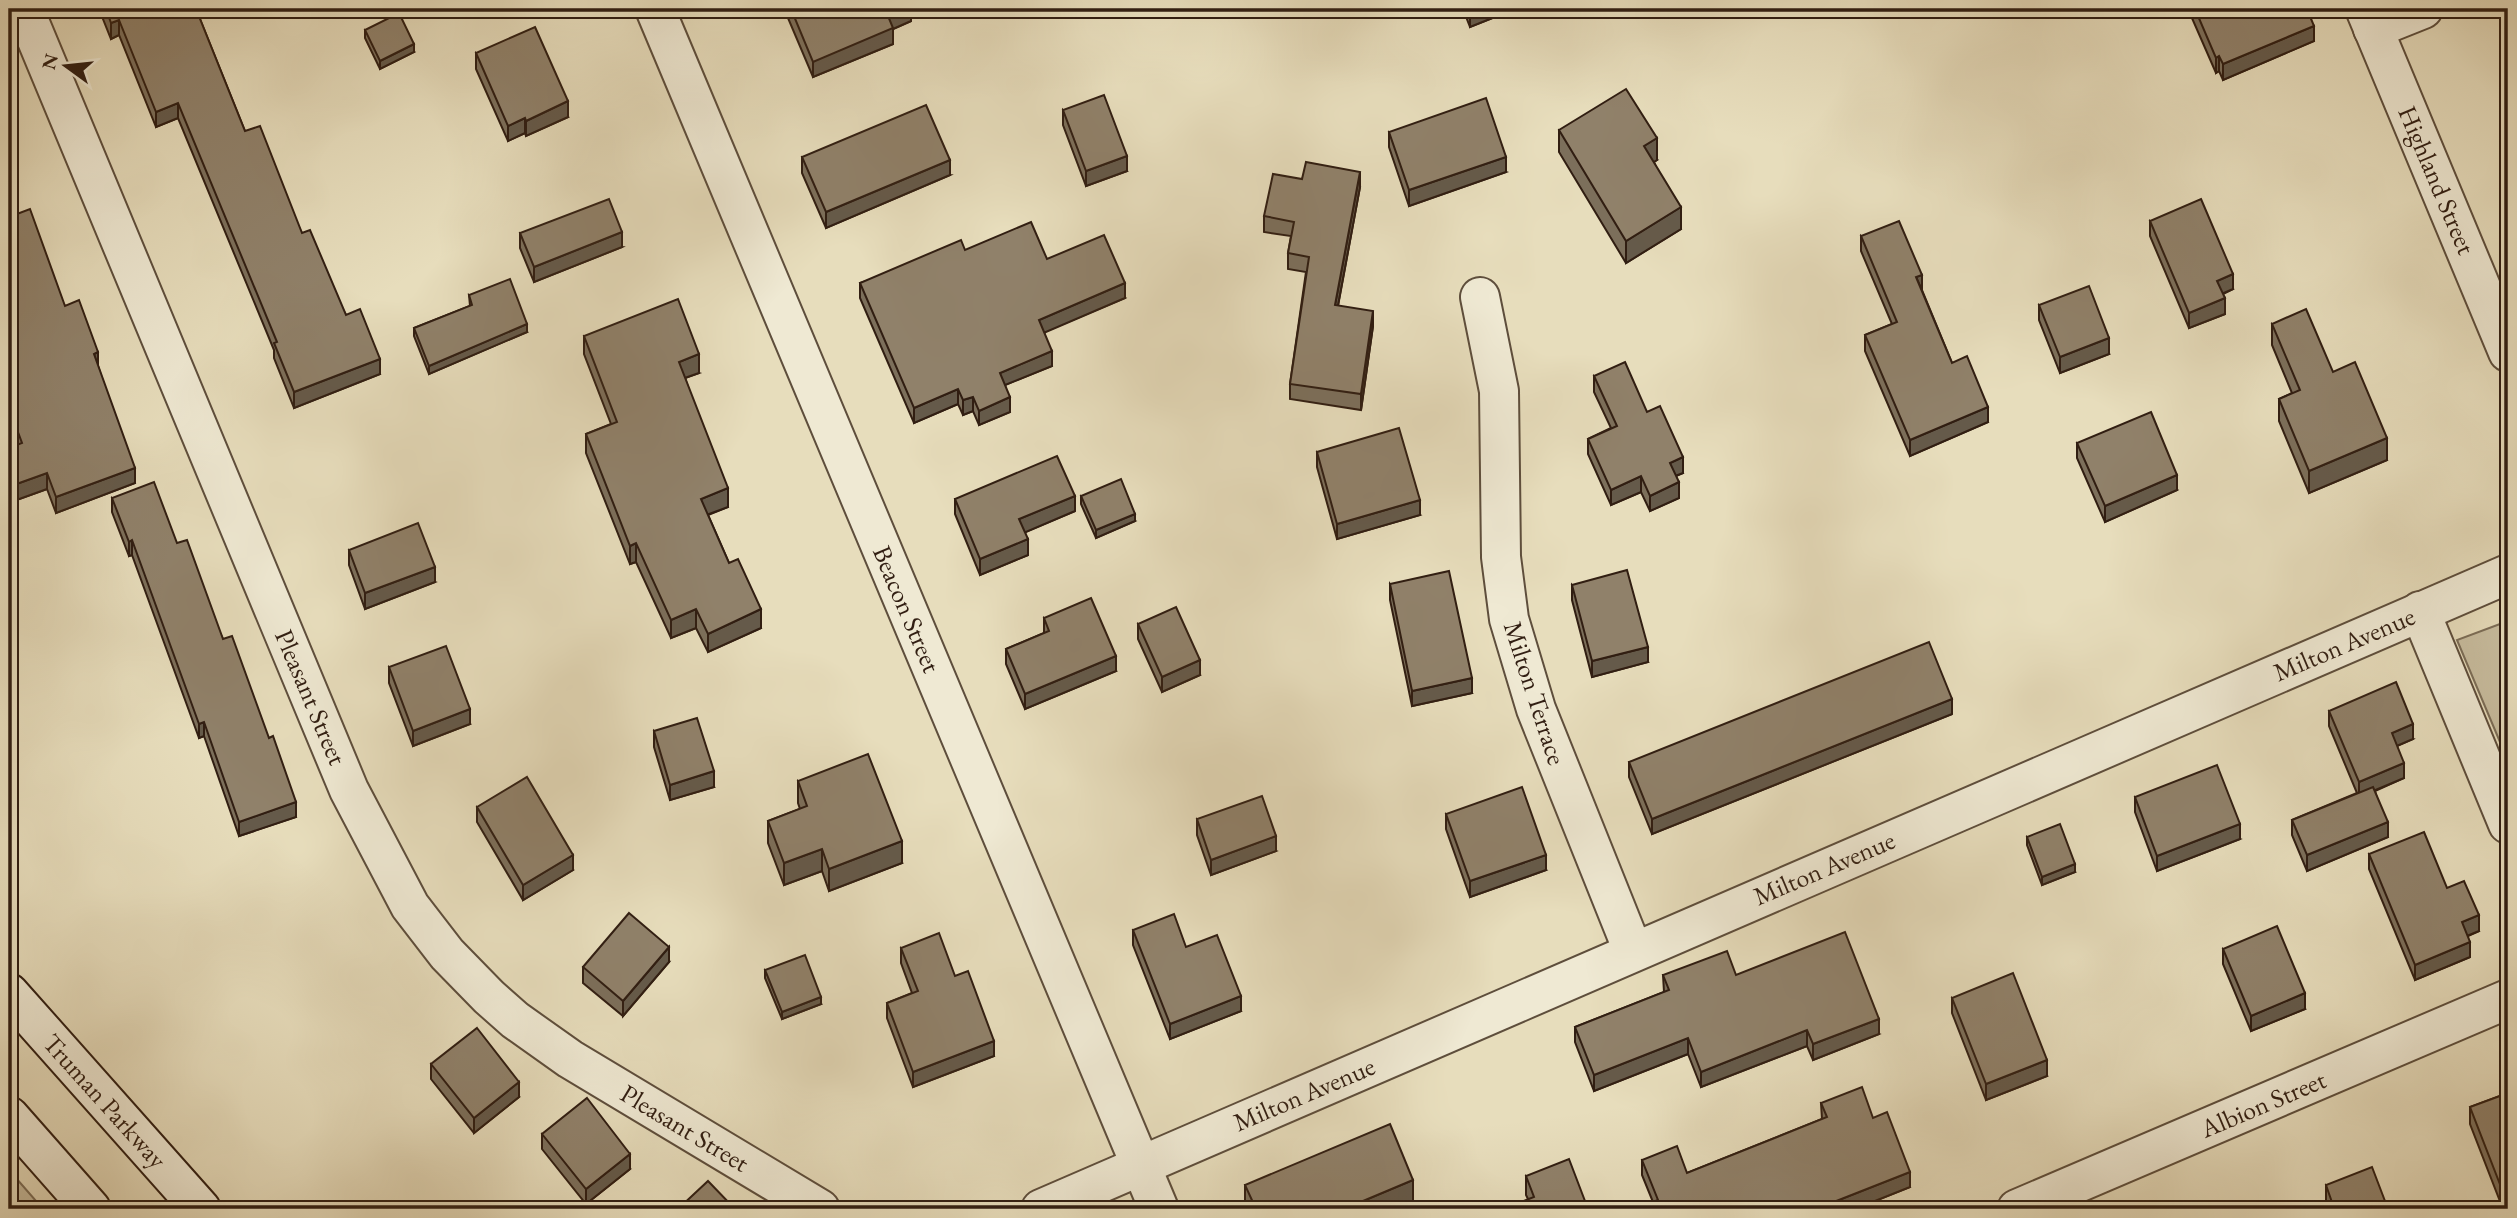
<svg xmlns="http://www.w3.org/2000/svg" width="2517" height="1218" viewBox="0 0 2517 1218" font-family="'EB Garamond',serif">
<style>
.green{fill:#c8bd9f;stroke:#7c6e58;stroke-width:2}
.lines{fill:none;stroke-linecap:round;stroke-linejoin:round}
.street-casing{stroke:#5e4e3c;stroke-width:42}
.secondary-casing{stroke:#311e12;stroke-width:42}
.street{stroke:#efe9d3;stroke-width:38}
.secondary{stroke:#efe9d3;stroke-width:38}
.wall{fill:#7c6f5b;stroke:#311e12;stroke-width:2}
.shaded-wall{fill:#655a4a;stroke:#311e12;stroke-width:2}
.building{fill:#90816a;stroke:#311e12;stroke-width:2}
.labels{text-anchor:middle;stroke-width:5;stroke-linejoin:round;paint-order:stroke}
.street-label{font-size:26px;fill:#311e12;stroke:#efe9d3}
</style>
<rect width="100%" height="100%" fill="#e7ddbc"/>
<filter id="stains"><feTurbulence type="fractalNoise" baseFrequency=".00286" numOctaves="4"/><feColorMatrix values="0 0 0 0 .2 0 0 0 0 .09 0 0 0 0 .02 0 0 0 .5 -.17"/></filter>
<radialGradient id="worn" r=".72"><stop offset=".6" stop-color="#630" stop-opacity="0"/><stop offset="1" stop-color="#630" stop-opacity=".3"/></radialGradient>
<g class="green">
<polygon points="2508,621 2508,761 2457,640"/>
<polygon points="9,1170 43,1209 9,1209"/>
</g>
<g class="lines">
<g class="street-casing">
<g id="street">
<polyline points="24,9 349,790 410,906 447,954 489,997 515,1020 570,1059 820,1209"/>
<polyline points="655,9 1159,1209"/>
<polyline points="2365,9 2508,352"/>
<polyline points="2373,29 2423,9"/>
<polyline points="1480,297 1499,391 1501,557 1509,619 1536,709 1633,951"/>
<polyline points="2420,611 2508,824"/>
<polyline points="1041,1209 2508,574"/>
<polyline points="2017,1209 2508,999"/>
</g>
</g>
<g class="secondary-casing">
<g id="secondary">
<polyline points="9,993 201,1209"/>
<polyline points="9,1116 91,1209"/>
</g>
</g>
<use href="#street" class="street"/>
<use href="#secondary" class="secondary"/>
</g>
<g class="wall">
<polygon points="99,9 196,9 245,131 302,233 346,315 380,374 294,408 274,358 274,350 178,118 156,127 119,35 111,39"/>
<polygon points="788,9 911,9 911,21 893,29 893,44 813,77 788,18"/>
<polygon points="1463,9 1515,9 1470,27"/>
<polygon points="2188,9 2307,9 2314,41 2223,80 2219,71 2216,73"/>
<polygon points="365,30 414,52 380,69 365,38"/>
<polygon points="476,53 568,117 526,136 525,133 508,141 476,69"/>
<polygon points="1063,110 1127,171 1086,186 1063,125"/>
<polygon points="1559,130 1657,160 1654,162 1681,229 1626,263 1559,152"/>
<polygon points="1389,132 1506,172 1409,206 1389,147"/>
<polygon points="802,157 950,175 826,228 802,173"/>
<polygon points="1302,179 1360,187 1338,306 1373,326 1361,410 1290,399 1290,384 1306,272 1288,269 1288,253 1291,236 1264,232 1264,216"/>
<polygon points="9,217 65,306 98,366 135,483 56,513 47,489 11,502 9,496 9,448 17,445 9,423"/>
<polygon points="2150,221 2233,289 2223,294 2225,314 2189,328 2150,236"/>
<polygon points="520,233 622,247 534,282 520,248"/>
<polygon points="1861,236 1922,290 1952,363 1988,422 1910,456 1865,351 1865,335 1892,324 1861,251"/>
<polygon points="965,250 1047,259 1125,298 1044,332 1052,366 1005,385 1010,412 979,425 973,411 963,415 958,404 914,423 860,298 860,283"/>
<polygon points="469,295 527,332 429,374 414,336 414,328 470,306"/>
<polygon points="2039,305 2109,354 2060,373 2039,320"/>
<polygon points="2272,324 2333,372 2387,460 2309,493 2279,421 2279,399 2292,393 2272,345"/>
<polygon points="584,336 699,373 685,378 728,507 708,515 729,563 761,628 708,652 696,628 671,638 636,562 630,564 586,453 586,434 611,424 584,354"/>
<polygon points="1594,376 1647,412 1683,473 1676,476 1679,498 1650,511 1641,492 1611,505 1588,454 1588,439 1611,428 1594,392"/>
<polygon points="2077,443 2177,490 2105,522 2077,458"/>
<polygon points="1317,452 1420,515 1337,539 1317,467"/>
<polygon points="1081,496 1135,521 1096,538 1081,504"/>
<polygon points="112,498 177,543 223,639 296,817 239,836 204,736 199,738 132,555 129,556 112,512"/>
<polygon points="955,499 1075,511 1025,532 1028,555 980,575 955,514"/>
<polygon points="349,550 435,582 365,609 349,565"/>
<polygon points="1390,584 1472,693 1412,706 1390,600"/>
<polygon points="1572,585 1648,662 1592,677 1572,600"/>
<polygon points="1044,618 1116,671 1025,709 1006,664 1006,649 1044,633"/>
<polygon points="1138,624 1200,675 1162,692 1138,639"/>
<polygon points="389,667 470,724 413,746 389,683"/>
<polygon points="2329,711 2413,739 2397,746 2404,778 2375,791 2388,837 2307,871 2292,835 2292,820 2357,793 2329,726"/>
<polygon points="1952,714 1652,834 1629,777 1629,762"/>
<polygon points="654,731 714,787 670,800 654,747"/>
<polygon points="798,781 902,863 829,891 822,871 784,885 768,843 768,821 800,809 798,803"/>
<polygon points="2135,797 2240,839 2157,871 2135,812"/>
<polygon points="477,807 573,870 523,900 477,822"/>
<polygon points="1446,814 1546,870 1470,897 1446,829"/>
<polygon points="1197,819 1276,851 1211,875 1197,835"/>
<polygon points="2027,837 2075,872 2042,885 2027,845"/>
<polygon points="2369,854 2447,888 2479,931 2468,936 2470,957 2415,980 2369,869"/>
<polygon points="1133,930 1186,947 1241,1011 1170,1039 1133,945"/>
<polygon points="901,948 955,976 994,1056 913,1087 887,1018 887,1003 912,993 901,963"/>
<polygon points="2223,949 2305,1009 2251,1031 2223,964"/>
<polygon points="669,962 623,1016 583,983 583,967"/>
<polygon points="765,970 821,1004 782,1019 765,978"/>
<polygon points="1663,975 1736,975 1879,1034 1813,1060 1807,1046 1701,1087 1688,1054 1594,1091 1575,1042 1575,1027 1664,992"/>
<polygon points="1952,998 2047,1076 1986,1100 1952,1013"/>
<polygon points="431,1064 519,1097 474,1133 431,1079"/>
<polygon points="2508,1093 2508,1209 2503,1209 2470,1124 2470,1107"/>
<polygon points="1821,1103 1873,1118 1910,1187 1855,1209 1648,1209 1648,1204 1653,1202 1642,1175 1642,1160 1687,1173 1822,1119"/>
<polygon points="542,1134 630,1169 586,1204 542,1149"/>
<polygon points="1526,1176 1588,1209 1528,1199 1526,1195"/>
<polygon points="1245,1185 1413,1202 1396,1209 1246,1209 1245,1207"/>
<polygon points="2326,1185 2388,1209 2328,1209 2326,1203"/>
</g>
<g class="shaded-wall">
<polygon points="904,9 911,9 911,21 893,29 893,44 813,77 813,62 888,16"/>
<polygon points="1477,9 1515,9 1470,27 1470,12"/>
<polygon points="119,20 119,35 111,39 111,23"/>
<polygon points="2314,26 2314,41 2223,80 2223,64"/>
<polygon points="414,44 414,52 380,69 380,61"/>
<polygon points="2219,56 2219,71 2216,73 2216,58"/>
<polygon points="568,101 568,117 526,136 526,121"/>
<polygon points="178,103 178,118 156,127 156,112"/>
<polygon points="525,118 525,133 508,141 508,126"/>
<polygon points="1657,138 1657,160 1644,168 1644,146"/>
<polygon points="1127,156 1127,171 1086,186 1086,171"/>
<polygon points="1506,157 1506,172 1409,206 1409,190"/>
<polygon points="950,160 950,175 826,228 826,212"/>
<polygon points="1360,172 1360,187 1335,321 1335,305"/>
<polygon points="1681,207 1681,229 1626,263 1626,241"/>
<polygon points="622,232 622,247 534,282 534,267"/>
<polygon points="2233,274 2233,289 2217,296 2217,281"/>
<polygon points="1922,275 1922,290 1916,277"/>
<polygon points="1125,283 1125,298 1039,335 1039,320"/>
<polygon points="2225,298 2225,314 2189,328 2189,313"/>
<polygon points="1373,311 1373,326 1361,410 1361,394"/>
<polygon points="527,324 527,332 429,374 429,366"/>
<polygon points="2109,338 2109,354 2060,373 2060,357"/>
<polygon points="1052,351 1052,366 1000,387 1000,373"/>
<polygon points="98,352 98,367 94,354"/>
<polygon points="699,354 699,373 679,380 679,362"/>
<polygon points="380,359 380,374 294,408 294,392"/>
<polygon points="958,389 958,404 914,423 914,408"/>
<polygon points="973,397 973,411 963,415 963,400"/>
<polygon points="1010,397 1010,412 979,425 979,411"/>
<polygon points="1988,407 1988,422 1910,456 1910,440"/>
<polygon points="2387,438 2387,460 2309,493 2309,471"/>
<polygon points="1683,457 1683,473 1670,478 1670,463"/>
<polygon points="135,468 135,483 56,513 56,497"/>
<polygon points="47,473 47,489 11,502 11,486"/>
<polygon points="2177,475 2177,490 2105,522 2105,506"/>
<polygon points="1641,476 1641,492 1611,505 1611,490"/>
<polygon points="1679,482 1679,498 1650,511 1650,496"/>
<polygon points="728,488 728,507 701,517 701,499"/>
<polygon points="1075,496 1075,511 1019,535 1019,519"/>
<polygon points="1420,500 1420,515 1337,539 1337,524"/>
<polygon points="1135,514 1135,521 1096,538 1096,530"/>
<polygon points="1028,539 1028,555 980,575 980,559"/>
<polygon points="132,540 132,555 129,556 129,542"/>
<polygon points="636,543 636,562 630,564 630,546"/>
<polygon points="435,567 435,582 365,609 365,593"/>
<polygon points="696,609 696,628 671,638 671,620"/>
<polygon points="761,609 761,628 708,652 708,634"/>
<polygon points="1648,647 1648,662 1592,677 1592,661"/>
<polygon points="1116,656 1116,671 1025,709 1025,694"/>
<polygon points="1200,660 1200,675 1162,692 1162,677"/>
<polygon points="1472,678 1472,693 1412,706 1412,691"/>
<polygon points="1952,699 1952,714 1652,834 1652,819"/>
<polygon points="470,709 470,724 413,746 413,731"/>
<polygon points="204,722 204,736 199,738 199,724"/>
<polygon points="2413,724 2413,739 2392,748 2392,733"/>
<polygon points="2404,763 2404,778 2359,797 2359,782"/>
<polygon points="714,771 714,787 670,800 670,785"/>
<polygon points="296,802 296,817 239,836 239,822"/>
<polygon points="2388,822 2388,837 2307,871 2307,855"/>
<polygon points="2240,824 2240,839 2157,871 2157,856"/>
<polygon points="1276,836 1276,851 1211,875 1211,860"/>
<polygon points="902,841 902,863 829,891 829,869"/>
<polygon points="822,849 822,871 784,885 784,863"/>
<polygon points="573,855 573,870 523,900 523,885"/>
<polygon points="1546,855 1546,870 1470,897 1470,881"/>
<polygon points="2075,864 2075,872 2042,885 2042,877"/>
<polygon points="2479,915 2479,931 2462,938 2462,922"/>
<polygon points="2470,942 2470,957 2415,980 2415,965"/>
<polygon points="669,947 669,962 623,1016 623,1001"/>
<polygon points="2305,993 2305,1009 2251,1031 2251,1016"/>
<polygon points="1241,996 1241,1011 1170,1039 1170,1024"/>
<polygon points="821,997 821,1004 782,1019 782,1012"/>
<polygon points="1879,1019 1879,1034 1813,1060 1813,1044"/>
<polygon points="1807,1030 1807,1046 1701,1087 1701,1072"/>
<polygon points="1688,1038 1688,1054 1594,1091 1594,1075"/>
<polygon points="994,1041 994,1056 913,1087 913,1072"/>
<polygon points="2047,1060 2047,1076 1986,1100 1986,1084"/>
<polygon points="519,1082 519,1097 474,1133 474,1118"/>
<polygon points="630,1154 630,1169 586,1204 586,1189"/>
<polygon points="1910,1172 1910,1187 1855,1209 1816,1209"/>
<polygon points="1413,1180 1413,1202 1396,1209 1344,1209"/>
</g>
<g class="building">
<polygon points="106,9 196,9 245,131 260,126 302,233 310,230 346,315 360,309 380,359 294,392 274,343 277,342 178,103 156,112 119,20 111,23"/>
<polygon points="791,9 904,9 888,16 893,28 813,62"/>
<polygon points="2195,9 2307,9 2314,26 2223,64 2219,56 2216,58"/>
<polygon points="399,13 414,44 380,61 365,30"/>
<polygon points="535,27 568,101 526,121 525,118 508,126 476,53"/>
<polygon points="1626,89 1657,138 1644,146 1681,207 1626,241 1559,130"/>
<polygon points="1104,95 1127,156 1086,171 1063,110"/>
<polygon points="1486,98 1506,157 1409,190 1389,132"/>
<polygon points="926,105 950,160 826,212 802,157"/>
<polygon points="1306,162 1360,172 1335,305 1373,311 1361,394 1290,384 1309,257 1288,253 1294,222 1264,216 1273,174 1302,179"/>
<polygon points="609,199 622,232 534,267 520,233"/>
<polygon points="2201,199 2233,274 2217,281 2225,298 2189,313 2150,221"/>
<polygon points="30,209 65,306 79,300 98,352 94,354 135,468 56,497 47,473 11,486 9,481 9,448 22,443 9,408 9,217"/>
<polygon points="1899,221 1922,275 1916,277 1952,363 1967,356 1988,407 1910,440 1865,335 1897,322 1861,236"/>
<polygon points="1031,222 1047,259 1104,235 1125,283 1039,320 1052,351 1000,373 1010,397 979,411 973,397 963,400 958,389 914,408 860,283 961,240 965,250"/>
<polygon points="510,279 527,324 429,366 414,328 472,305 469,295"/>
<polygon points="2089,286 2109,338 2060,357 2039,305"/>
<polygon points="678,299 699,354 679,362 728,488 701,499 729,563 738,559 761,609 708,634 696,609 671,620 636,543 630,546 586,434 617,422 584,336"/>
<polygon points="2306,309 2333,372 2355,362 2387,438 2309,471 2279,399 2300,390 2272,324"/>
<polygon points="1625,362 1647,412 1660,406 1683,457 1670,463 1679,482 1650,496 1641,476 1611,490 1588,439 1617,426 1594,376"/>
<polygon points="2151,412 2177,475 2105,506 2077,443"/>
<polygon points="1399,428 1420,500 1337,524 1317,452"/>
<polygon points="1057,456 1075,496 1019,519 1028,539 980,559 955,499"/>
<polygon points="1121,479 1135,514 1096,530 1081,496"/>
<polygon points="154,482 177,543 187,540 223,639 232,636 269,738 273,736 296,802 239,822 204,722 199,724 132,540 129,542 112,498"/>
<polygon points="418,523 435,567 365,593 349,550"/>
<polygon points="1627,570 1648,647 1592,661 1572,585"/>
<polygon points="1449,571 1472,678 1412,691 1390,584"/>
<polygon points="1091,598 1116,656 1025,694 1006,649 1049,631 1044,618"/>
<polygon points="1176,607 1200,660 1162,677 1138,624"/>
<polygon points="1929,642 1952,699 1652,819 1629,762"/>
<polygon points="446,646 470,709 413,731 389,667"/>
<polygon points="2396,682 2413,724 2392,733 2404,763 2359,782 2329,711"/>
<polygon points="697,718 714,771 670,785 654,731"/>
<polygon points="868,754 902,841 829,869 822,849 784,863 768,821 807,806 798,781"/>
<polygon points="2217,765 2240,824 2157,856 2135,797"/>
<polygon points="527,777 573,855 523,885 477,807"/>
<polygon points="1522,787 1546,855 1470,881 1446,814"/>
<polygon points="2373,787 2388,822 2307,855 2292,820"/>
<polygon points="1262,796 1276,836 1211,860 1197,819"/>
<polygon points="2060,824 2075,864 2042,877 2027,837"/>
<polygon points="2424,832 2447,888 2464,881 2479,915 2462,922 2470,942 2415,965 2369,854"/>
<polygon points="629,913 669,947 623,1001 583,967"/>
<polygon points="1174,914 1186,947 1217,935 1241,996 1170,1024 1133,930"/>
<polygon points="2277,926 2305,993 2251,1016 2223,949"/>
<polygon points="1845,932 1879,1019 1813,1044 1807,1030 1701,1072 1688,1038 1594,1075 1575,1027 1669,990 1663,975 1727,951 1736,975"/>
<polygon points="939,933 955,976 968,971 994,1041 913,1072 887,1003 918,991 901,948"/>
<polygon points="805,955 821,997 782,1012 765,970"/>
<polygon points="2013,973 2047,1060 1986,1084 1952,998"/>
<polygon points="477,1028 519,1082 474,1118 431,1064"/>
<polygon points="1862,1087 1873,1118 1887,1112 1910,1172 1816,1209 1650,1209 1648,1204 1658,1200 1642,1160 1677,1146 1687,1173 1827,1117 1821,1103"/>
<polygon points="2508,1093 2508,1205 2470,1107"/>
<polygon points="587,1098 630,1154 586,1189 542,1134"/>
<polygon points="1390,1124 1413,1180 1344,1209 1256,1209 1245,1185"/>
<polygon points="1569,1159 1588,1209 1503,1209 1534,1197 1526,1176"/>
<polygon points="2372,1167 2388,1209 2331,1209 2334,1208 2326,1185"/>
<polygon points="708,1181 735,1209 678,1209"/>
</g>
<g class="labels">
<g class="street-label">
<text transform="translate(2437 180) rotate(67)" y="9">Highland Street</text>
<text transform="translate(907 609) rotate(67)" y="9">Beacon Street</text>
<text transform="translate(2344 644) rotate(-23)" y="9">Milton Avenue</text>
<text transform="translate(1535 693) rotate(72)" y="9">Milton Terrace</text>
<text transform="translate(311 697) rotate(67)" y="9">Pleasant Street</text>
<text transform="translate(1824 868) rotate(-23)" y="9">Milton Avenue</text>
<text transform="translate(1304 1094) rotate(-23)" y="9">Milton Avenue</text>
<text transform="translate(105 1101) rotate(48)" y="9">Truman Parkway</text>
<text transform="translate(2263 1104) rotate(-23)" y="9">Albion Street</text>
<text transform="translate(685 1128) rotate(31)" y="9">Pleasant Street</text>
</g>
</g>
<rect width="2517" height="1218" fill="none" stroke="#e7ddbc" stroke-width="35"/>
<rect x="10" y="10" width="2496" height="1197" fill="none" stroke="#311e12" stroke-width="3.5"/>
<rect x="18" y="18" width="2482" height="1183" fill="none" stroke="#311e12" stroke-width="2"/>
<g transform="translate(66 66) rotate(285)" stroke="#efe9d3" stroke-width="5" paint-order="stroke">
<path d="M0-5L12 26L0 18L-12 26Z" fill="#311e12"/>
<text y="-10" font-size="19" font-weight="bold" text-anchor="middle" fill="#311e12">N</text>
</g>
<rect width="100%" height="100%" filter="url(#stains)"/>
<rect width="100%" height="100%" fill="url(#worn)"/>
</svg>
